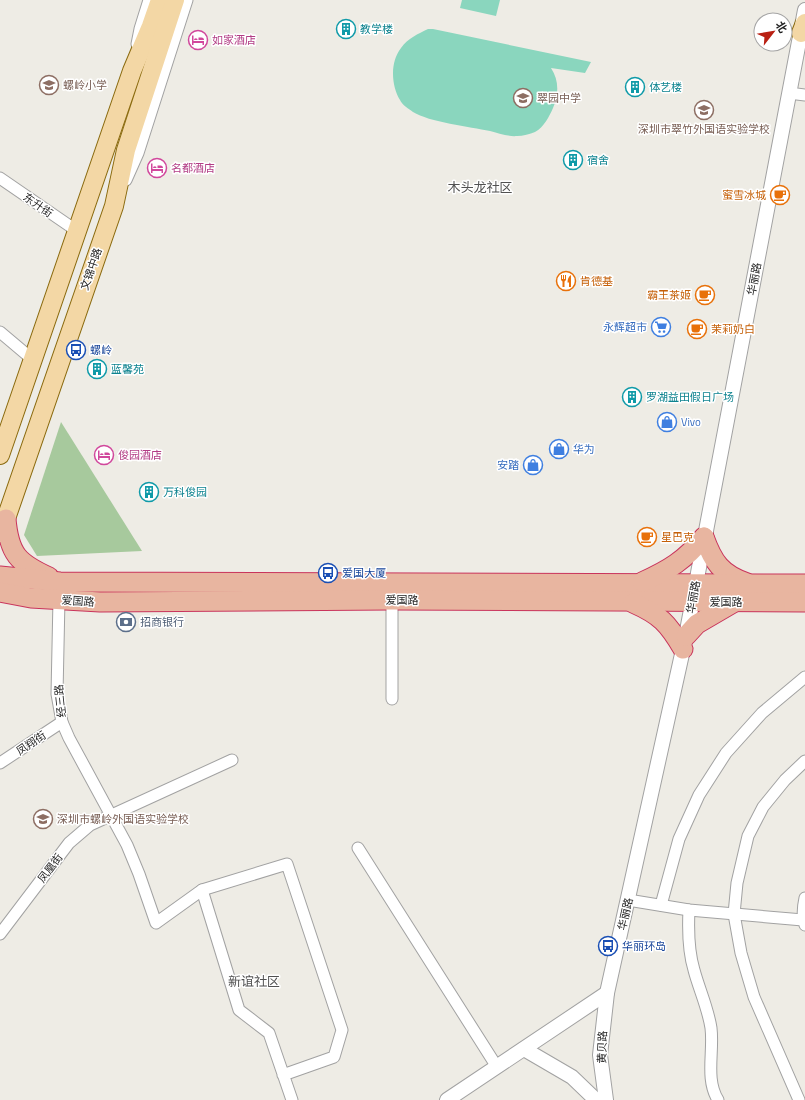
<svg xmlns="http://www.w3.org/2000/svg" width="805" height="1100" viewBox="0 0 805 1100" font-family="'Titillium Web','Noto Sans SC',sans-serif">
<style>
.forest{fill:#a7c99d}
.pitch{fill:#8ad6be}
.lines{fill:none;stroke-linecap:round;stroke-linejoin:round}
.minor-casing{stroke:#a2a2a2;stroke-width:13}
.tertiary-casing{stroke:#a2a2a2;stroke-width:16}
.primary-casing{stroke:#8a6a0e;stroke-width:20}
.trunk-casing{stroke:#c9345c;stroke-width:21}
.minor{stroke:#fff;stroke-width:11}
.tertiary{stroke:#fff;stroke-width:14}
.primary{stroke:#f3d7a5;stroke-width:18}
.trunk{stroke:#e8b5a0;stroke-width:19}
.labels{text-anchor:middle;stroke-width:3;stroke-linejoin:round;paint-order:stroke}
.culture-label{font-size:11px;fill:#0d838f;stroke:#fff;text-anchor:start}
.hotel-label{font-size:11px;fill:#b23c85;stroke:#fff;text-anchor:start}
.education-label{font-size:11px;fill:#785e54;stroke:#fff;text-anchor:start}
.food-label{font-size:11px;fill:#c56008;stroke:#fff;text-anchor:start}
.street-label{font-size:11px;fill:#1e1e1e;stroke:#fff}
.shop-label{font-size:11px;fill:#366cbe;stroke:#fff;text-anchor:end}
.transit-label{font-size:11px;fill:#164399;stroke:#fff;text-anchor:start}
.service-label{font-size:11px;fill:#4e5e75;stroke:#fff;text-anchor:start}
.quarter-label{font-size:13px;fill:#515151;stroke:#fff}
</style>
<rect width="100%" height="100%" fill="#eeece5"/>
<polygon class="forest" points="61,422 142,551 37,556 24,535"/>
<g class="pitch">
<polygon points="462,0 500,0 496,16 460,8"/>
<path d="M428 29H433L591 62 585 73 551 68C559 80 559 94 553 108 549 117 544 127 535 132 530 134 523 136 517 136 509 137 498 133 490 131 470 127 429 122 413 112 409 109 402 105 400 100 391 85 390 62 401 48 408 38 418 34 428 29Z"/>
</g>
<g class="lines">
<g class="minor-casing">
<g id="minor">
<polyline points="137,44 140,29 149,0"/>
<polyline points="789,93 805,95"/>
<polyline points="0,178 77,231"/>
<polyline points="126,180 138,153 187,0"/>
<polyline points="0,332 32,359"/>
<polyline points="59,599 57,694 62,722 69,738 127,845 139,874 156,923 202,890"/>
<polyline points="392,600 392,699"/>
<polyline points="0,763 62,722"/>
<polyline points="358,848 497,1067"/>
<path d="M805 898C803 907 802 916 805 925"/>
<polyline points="628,900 689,910 803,920"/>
<polyline points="661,905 679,839 699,795 726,753 762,713 805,677"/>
<path d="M689 910C688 930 688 950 694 970 699 989 708 1008 711 1028 714 1052 705 1079 718 1100"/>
<polyline points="0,934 69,843 90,825 232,760"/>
<polyline points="283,1075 334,1057 342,1030 287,864 202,890 239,1010 269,1033 292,1100"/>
<polyline points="799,1100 754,997 741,953 734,914 737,883 748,836 763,807 785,780 805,761"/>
</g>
</g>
<g class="tertiary-casing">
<g id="tertiary">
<polyline points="524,1049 572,1077 596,1100"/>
<polyline points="447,1100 607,993"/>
<polyline points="606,1100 600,1055 607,993 686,636 805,10"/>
</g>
</g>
<g class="primary-casing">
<g id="primary">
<polyline points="801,33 805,23"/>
<polyline points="0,455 132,71 151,26 160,0"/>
<polyline points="1,533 114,206 126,150 175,0"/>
</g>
</g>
<g class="trunk-casing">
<g id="trunk">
<path d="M6 519C9 554 18 563 49 577"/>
<path d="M704 537C713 562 721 574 747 583"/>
<polyline points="0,576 60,582 805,584"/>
<path d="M642 582C669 570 685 560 704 537"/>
<polyline points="0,592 31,598 100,602 392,600 805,602"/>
<path d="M633 603C660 615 668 623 683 649"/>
<polyline points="686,636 697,624 733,603"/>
</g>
</g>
<use href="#minor" class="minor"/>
<use href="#tertiary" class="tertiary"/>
<use href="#primary" class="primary"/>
<use href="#trunk" class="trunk"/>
</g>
<defs>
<g id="building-ring" transform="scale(1)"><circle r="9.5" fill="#fff" stroke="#0f9aa8" stroke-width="1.5"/><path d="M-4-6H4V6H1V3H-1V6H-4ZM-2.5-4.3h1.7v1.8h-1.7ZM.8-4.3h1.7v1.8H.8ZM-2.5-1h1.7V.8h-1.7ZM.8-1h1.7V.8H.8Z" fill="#0f9aa8"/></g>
<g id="hotel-ring" transform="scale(1)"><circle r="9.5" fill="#fff" stroke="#d1479c" stroke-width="1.5"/><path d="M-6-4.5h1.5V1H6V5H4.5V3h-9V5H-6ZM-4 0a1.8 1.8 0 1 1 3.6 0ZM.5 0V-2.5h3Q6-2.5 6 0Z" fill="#d1479c"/></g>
<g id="school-ring" transform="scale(1)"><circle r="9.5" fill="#fff" stroke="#8d6e63" stroke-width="1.5"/><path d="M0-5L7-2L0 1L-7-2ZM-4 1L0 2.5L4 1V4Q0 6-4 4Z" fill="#8d6e63"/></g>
<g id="cafe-ring" transform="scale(1)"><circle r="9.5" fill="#fff" stroke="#e8710a" stroke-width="1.5"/><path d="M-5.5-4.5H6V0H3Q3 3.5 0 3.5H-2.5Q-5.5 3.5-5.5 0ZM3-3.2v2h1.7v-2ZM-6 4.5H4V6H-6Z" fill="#e8710a"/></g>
<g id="restaurant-ring" transform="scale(1)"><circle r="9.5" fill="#fff" stroke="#e8710a" stroke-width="1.5"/><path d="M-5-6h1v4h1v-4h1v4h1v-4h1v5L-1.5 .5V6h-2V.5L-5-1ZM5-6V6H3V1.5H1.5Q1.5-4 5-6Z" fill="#e8710a"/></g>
<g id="supermarket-ring" transform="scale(1)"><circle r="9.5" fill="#fff" stroke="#3f7fe0" stroke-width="1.5"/><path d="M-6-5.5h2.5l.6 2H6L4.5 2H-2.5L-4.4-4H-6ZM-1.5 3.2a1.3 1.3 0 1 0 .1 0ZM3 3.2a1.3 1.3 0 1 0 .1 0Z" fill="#3f7fe0"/></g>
<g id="bus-ring" transform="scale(1)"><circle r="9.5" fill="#fff" stroke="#1a4fb4" stroke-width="1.5"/><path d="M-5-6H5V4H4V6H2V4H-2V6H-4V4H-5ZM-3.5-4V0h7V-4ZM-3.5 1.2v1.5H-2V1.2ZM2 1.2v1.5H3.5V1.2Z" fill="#1a4fb4"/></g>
<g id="shop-ring" transform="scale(1)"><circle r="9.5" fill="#fff" stroke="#3f7fe0" stroke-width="1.5"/><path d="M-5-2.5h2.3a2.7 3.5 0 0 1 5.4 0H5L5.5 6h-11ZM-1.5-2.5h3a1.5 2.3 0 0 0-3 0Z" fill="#3f7fe0"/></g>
<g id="bank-ring" transform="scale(1)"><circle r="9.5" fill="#fff" stroke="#5c6f8a" stroke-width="1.5"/><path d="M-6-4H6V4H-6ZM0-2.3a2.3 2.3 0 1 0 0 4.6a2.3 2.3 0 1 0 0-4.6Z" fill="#5c6f8a"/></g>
</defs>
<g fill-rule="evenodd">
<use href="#building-ring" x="346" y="29"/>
<use href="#hotel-ring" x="198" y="40"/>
<use href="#school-ring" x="49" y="85"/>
<use href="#building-ring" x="635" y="87"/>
<use href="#school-ring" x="523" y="98"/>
<use href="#school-ring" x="704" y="110"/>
<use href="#building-ring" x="573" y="160"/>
<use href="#hotel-ring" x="157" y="168"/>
<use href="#cafe-ring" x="780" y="195"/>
<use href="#restaurant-ring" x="566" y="281"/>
<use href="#cafe-ring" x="705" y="295"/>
<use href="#supermarket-ring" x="661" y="327"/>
<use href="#cafe-ring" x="697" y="329"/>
<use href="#bus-ring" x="76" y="350"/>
<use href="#building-ring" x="97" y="369"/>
<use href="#building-ring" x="632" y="397"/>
<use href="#shop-ring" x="667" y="422"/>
<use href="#shop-ring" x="559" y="449"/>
<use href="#hotel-ring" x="104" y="455"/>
<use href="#shop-ring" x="533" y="465"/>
<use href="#building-ring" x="149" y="492"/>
<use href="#cafe-ring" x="647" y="537"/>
<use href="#bus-ring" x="328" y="573"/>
<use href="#bank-ring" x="126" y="622"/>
<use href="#school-ring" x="43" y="819"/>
<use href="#bus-ring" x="608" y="946"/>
</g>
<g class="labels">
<g class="culture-label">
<text x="360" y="33">教学楼</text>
<text x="649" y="91">体艺楼</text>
<text x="587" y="164">宿舍</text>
<text x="111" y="373">蓝馨苑</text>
<text x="646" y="401">罗湖益田假日广场</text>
<text x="163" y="496">万科俊园</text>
</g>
<g class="hotel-label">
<text x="212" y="44">如家酒店</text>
<text x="171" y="172">名都酒店</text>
<text x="118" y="459">俊园酒店</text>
</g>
<g class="education-label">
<text x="63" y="89">螺岭小学</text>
<text x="537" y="102">翠园中学</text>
<text x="704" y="133" text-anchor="middle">深圳市翠竹外国语实验学校</text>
<text x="57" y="823">深圳市螺岭外国语实验学校</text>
</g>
<g class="food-label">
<text x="766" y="199" text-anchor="end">蜜雪冰城</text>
<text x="580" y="285">肯德基</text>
<text x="691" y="299" text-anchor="end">霸王茶姬</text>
<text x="711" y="333">茉莉奶白</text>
<text x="661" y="541">星巴克</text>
</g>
<g class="street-label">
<text transform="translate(38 205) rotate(35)" y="4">东升街</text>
<text transform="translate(91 269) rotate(-71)" y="4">文锦中路</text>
<text transform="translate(754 279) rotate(-79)" y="4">华丽路</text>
<text transform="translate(693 597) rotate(-80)" y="4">华丽路</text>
<text x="402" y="604">爱国路</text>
<text transform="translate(78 601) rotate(4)" y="4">爱国路</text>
<text x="726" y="606">爱国路</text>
<text transform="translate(60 701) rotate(-96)" y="4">经三路</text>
<text transform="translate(31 743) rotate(-34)" y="4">凤翔街</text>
<text transform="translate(50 868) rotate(-53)" y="4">凤凰街</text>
<text transform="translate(625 914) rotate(-77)" y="4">华丽路</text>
<text transform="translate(602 1047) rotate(-88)" y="4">黄贝路</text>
</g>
<g class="shop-label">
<text x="647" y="331">永辉超市</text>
<text x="681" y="426" text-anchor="start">Vivo</text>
<text x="573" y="453" text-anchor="start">华为</text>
<text x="519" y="469">安踏</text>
</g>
<g class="transit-label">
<text x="90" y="354">螺岭</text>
<text x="342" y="577">爱国大厦</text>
<text x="622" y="950">华丽环岛</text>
</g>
<g class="service-label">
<text x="140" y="626">招商银行</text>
</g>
<g class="quarter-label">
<text x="480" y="192">木头龙社区</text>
<text x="254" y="986">新谊社区</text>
</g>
</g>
<g transform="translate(773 32) rotate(59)"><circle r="19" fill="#ffffff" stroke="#a5a5a5"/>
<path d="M0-3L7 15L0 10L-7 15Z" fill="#b92013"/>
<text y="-6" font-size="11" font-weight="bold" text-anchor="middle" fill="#1e1e1e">北</text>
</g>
</svg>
